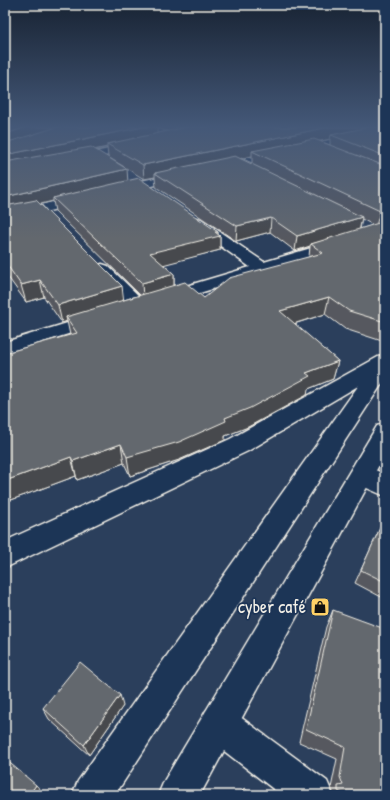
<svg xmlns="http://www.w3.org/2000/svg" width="390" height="800" viewBox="0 0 390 800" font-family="'Patrick Hand',sans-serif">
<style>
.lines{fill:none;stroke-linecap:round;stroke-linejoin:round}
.street-casing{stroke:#f4f1e8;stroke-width:3}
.primary-casing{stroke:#f4f1e8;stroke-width:3}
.street{fill:#1d3557;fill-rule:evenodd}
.primary{fill:#1d3557;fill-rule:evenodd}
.wall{fill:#56595f;stroke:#f4f1e8;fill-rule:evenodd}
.shaded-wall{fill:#46494d;stroke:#f4f1e8}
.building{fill:#64686e;stroke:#f4f1e8}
.labels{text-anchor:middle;stroke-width:3.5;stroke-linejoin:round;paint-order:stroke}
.near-poi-label{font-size:18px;fill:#f4f1e8;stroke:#1d3557;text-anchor:end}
</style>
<rect width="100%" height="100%" fill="#2b3f5c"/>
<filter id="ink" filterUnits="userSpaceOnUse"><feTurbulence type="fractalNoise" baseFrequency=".025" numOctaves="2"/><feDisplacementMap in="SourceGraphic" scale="8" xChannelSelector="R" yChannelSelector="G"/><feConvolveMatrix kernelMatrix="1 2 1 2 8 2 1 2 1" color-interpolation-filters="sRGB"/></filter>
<g filter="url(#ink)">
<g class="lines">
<g class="street-casing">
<g id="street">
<polygon points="131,127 149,127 181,135 182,137 177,140 133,129"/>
<polygon points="385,128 385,134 218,170 214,169 212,167 214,165 218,164"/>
<polygon points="136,143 140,144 141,146 140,148 95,158 90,155 91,153"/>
<polygon points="185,171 189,173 191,175 189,177 119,194 115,193 113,190 115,187"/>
<polygon points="83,195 88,196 89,199 88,202 5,221 5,213"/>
<polygon points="196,218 201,219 264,262 385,226 385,235 171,302 165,303 159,302 156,298 159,294 250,267 191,225 189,222 191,219"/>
<polygon points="102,264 108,266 145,302 148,306 145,310 139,311 133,310 96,272 94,269 96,266"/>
<polygon points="97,314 103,315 106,319 103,323 5,354 5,342"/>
<polygon points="385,355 385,370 248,451 5,568 5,541 230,439 378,357"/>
<polygon points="362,465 385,474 385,496 353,482 349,475 353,468"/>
<polygon points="219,706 232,711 327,781 333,795 281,795 206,737 201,724 206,711"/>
</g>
</g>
<g class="primary-casing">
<g id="primary">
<polygon points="385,357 385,379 115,795 72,795 78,781 378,358"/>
<polygon points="385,423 385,454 200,795 158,795 164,781 377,426"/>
</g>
</g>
<use href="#street" class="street"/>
<use href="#primary" class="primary"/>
</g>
<g class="wall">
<path d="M5 127H385V342L345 329 325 314 294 324 338 361 333 379 308 389 307 395 248 427 225 436V440L179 460 130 476 124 463 77 480 76 476 11 500 5 486V353L70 335 67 321 62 323 44 297 26 302 5 273ZM157 128 168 131 157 133ZM330 139V145L320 141ZM107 147 108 157 144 179 155 177 156 187 236 241 270 232 295 251 310 246 309 257 204 298 174 285V274L163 264 220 250V236L218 234V232L128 181 95 150ZM252 156V163L241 158ZM53 201 55 211 140 295 124 300 41 204ZM362 219 373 225 360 229Z"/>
<polygon points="385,517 385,599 355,583"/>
<polygon points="333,610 385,795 331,795 333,792 331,788 337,759 299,742 326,627"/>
<polygon points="123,706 89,755 49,719 43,708"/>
</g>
<g class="shaded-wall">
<polygon points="27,127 68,127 5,147 5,134"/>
<polygon points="143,127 157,127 157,137 107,144 107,147 5,169 5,155"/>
<polygon points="176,127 204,127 176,133"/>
<polygon points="329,127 384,127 331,135 330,139 259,154 252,151 252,156 160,176 155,173 155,177 144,179 143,165"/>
<polygon points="127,169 128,183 53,198 53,201 5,213 5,197"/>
<polygon points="385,210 385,225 376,226 380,211"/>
<polygon points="362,217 359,232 311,244 310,246 295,251 297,236"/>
<polygon points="271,218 270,232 236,241 237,226"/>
<polygon points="215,232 218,232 218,236 220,236 220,250 151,268 150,253"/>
<polygon points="174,274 174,289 143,298 142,283"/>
<polygon points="40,280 44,297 26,302 21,285"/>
<polygon points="122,286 124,303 66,317 67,321 62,323 58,305"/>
<polygon points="329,297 325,314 277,329 280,311"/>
<polygon points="338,361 333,379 308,389 307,395 248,427 225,436 225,440 179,460 130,476 127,457 225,418 306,373"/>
<polygon points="121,444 124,463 77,480 73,461"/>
<polygon points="71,457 76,476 11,500 5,486 5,481"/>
<polygon points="120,695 123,706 89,755 84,745"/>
<polygon points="36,785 45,795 29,795"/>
</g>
<g class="building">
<polygon points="5,127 27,127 5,134"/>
<polygon points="57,127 143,127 5,155 5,143"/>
<polygon points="187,127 329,127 143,165 107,144"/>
<polygon points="369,127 385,127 385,156 331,135"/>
<polygon points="314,139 385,166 385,210 380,211 252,151"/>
<polygon points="91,147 127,169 5,197 5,162"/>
<polygon points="235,156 362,217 297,236 271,218 237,226 155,173"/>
<polygon points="139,178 218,232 215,232 220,236 150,253 174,274 142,283 53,198"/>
<polygon points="36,200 122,286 58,305 40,280 21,285 5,262 5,206"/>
<polygon points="385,221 385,322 349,311 329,297 280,311 338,361 306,373 310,376 250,408 225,418 226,421 179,442 127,457 121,444 73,461 71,457 5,481 5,353 77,333 66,317 185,282 204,298 229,278 323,253 311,244"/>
<polygon points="385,517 385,582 361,570"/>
<polygon points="333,610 385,629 385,795 346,795 338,791 338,786 343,785 340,777 345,747 306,729"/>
<polygon points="80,662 120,695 84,745 43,708"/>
<polygon points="5,759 36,785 29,795 5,795"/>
<polygon points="244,788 253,795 240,795"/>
</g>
</g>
<linearGradient id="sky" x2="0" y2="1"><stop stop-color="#182333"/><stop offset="0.53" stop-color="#445878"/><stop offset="1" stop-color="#445878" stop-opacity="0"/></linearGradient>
<rect width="390" height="239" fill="url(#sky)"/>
<defs>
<g id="shop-square" transform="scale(1)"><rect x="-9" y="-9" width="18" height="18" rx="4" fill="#ffd166" stroke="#1d3557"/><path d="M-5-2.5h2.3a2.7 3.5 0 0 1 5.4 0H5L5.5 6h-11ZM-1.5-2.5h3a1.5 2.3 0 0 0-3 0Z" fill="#111"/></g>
</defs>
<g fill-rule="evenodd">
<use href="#shop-square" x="320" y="607"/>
</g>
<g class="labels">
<g class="near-poi-label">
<text x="306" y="613">cyber café</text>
</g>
</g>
<rect width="390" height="800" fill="none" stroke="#1d3557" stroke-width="20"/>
<rect x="10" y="10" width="370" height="780" fill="none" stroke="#f4f1e8" stroke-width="1.5" filter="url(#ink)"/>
</svg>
